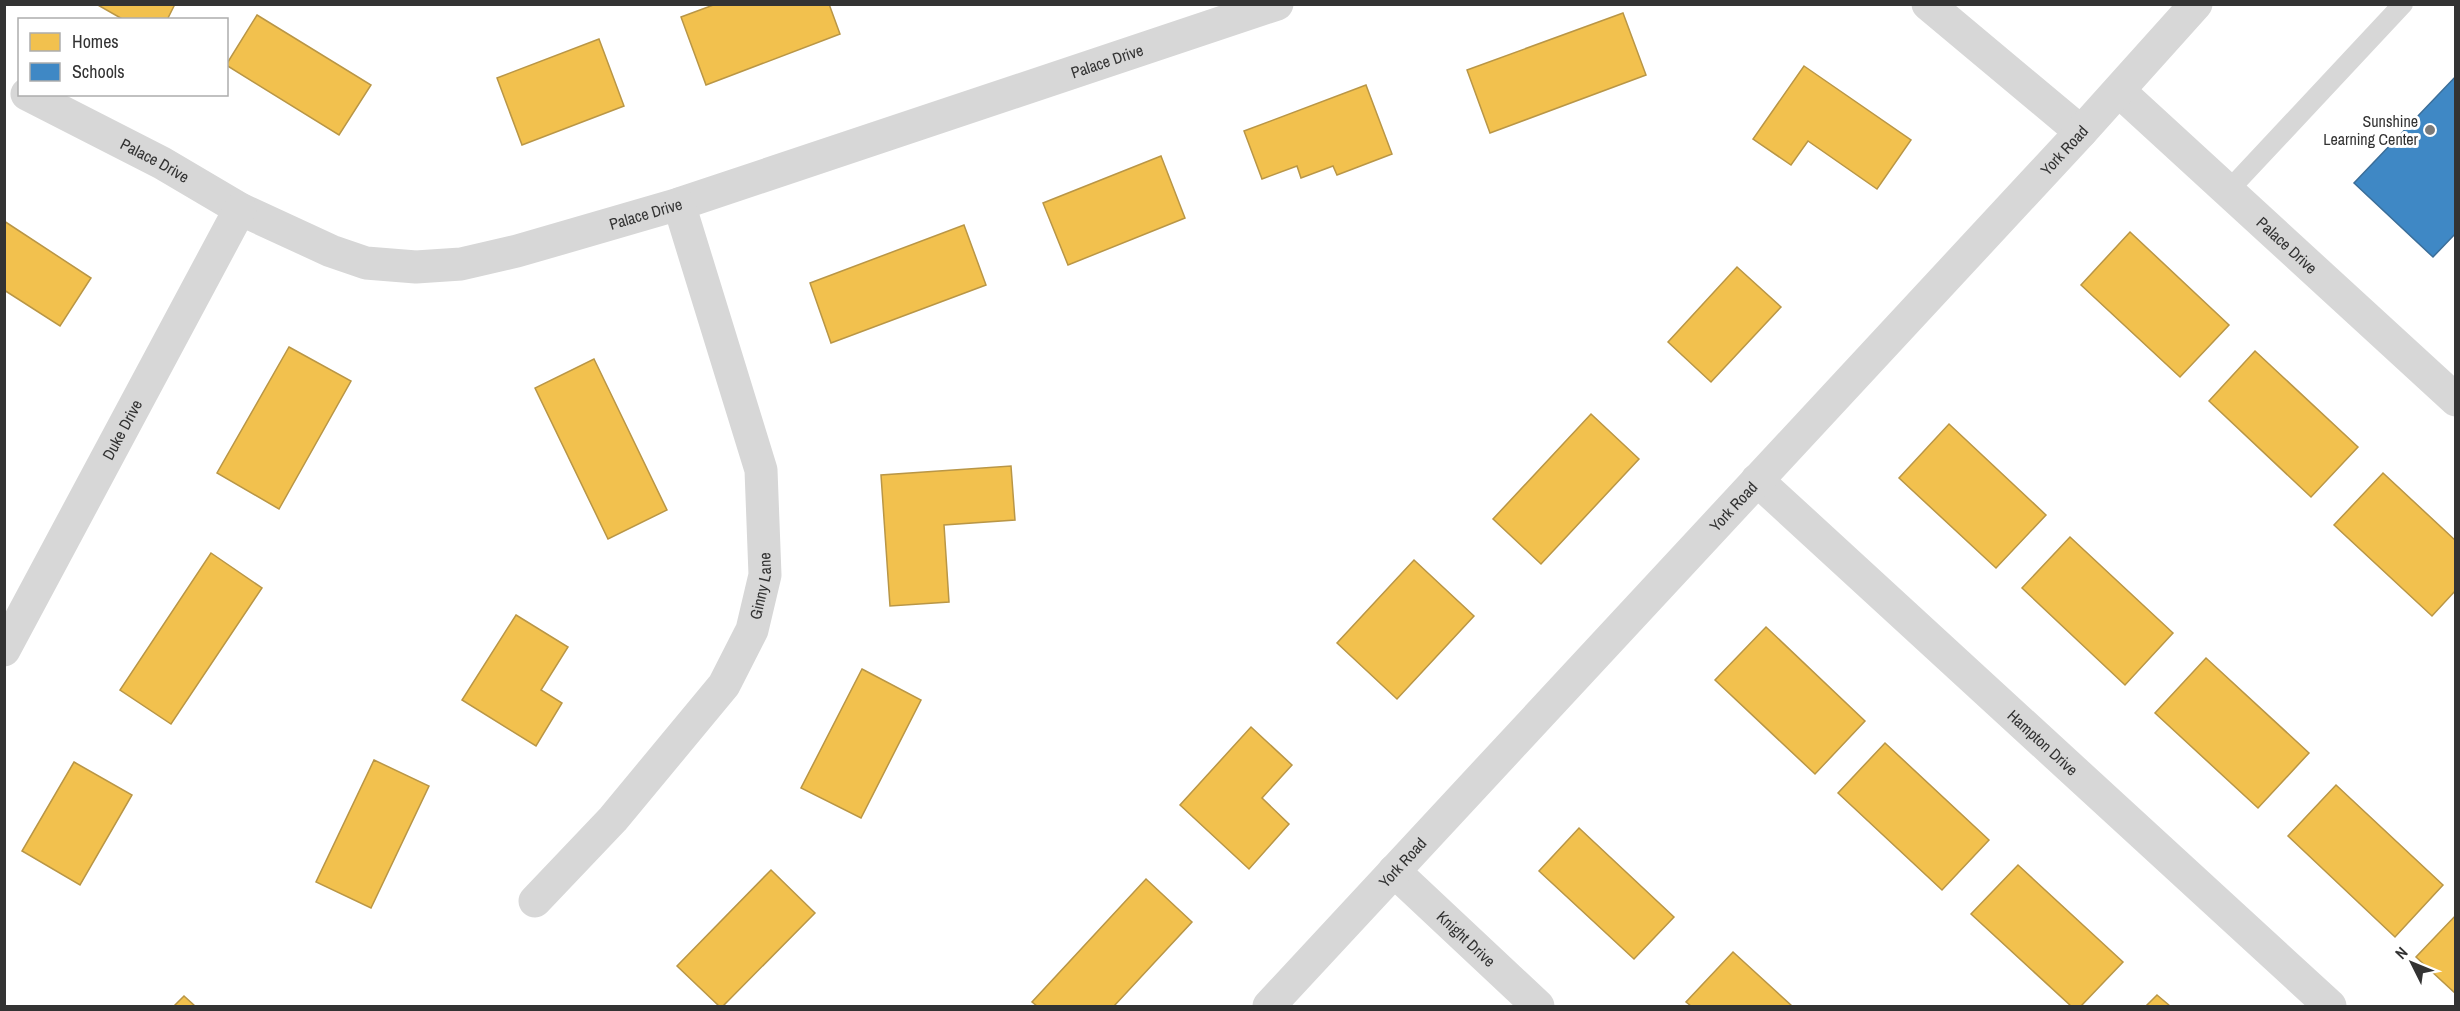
<svg xmlns="http://www.w3.org/2000/svg" width="2460" height="1011" viewBox="0 0 2460 1011" font-family="'Archivo Narrow',sans-serif">
<style>
.homes{fill:#f2c14e;stroke:#b99646;stroke-width:1.5}
.schools{fill:#3f88c5;stroke:#3b6e99;stroke-width:1.5}
.lines{fill:none;stroke-linecap:round;stroke-linejoin:round}
.lane{stroke:#d7d7d7;stroke-width:20}
.street{stroke:#d7d7d7;stroke-width:33}
.poi-dot{fill:#7a7a7a;stroke:#fff;stroke-width:2}
.labels{text-anchor:middle;stroke-width:6;stroke-linejoin:round;paint-order:stroke}
.street-label{font-size:16px;fill:#333;stroke:#fff}
.poi-label{font-size:16px;fill:#333;stroke:#fff;text-anchor:end}
</style>
<rect width="100%" height="100%" fill="#fff"/>
<g class="homes">
<polygon points="96,4 175,4 167,20 124,20"/>
<polygon points="716,4 829,4 840,34 706,85 681,17"/>
<polygon points="1623,13 1646,75 1490,133 1467,70"/>
<polygon points="257,15 371,85 339,135 226,65"/>
<polygon points="599,39 624,106 522,145 497,78"/>
<polygon points="1804,66 1911,140 1877,189 1808,141 1791,165 1753,139"/>
<polygon points="1366,85 1392,154 1337,175 1333,166 1301,178 1297,166 1262,179 1244,131"/>
<polygon points="1161,156 1185,218 1068,265 1043,203"/>
<polygon points="4,221 91,278 60,326 4,290"/>
<polygon points="964,225 986,285 831,343 810,283"/>
<polygon points="2130,232 2229,325 2180,377 2081,285"/>
<polygon points="1737,267 1781,307 1711,382 1668,342"/>
<polygon points="289,347 351,381 279,509 217,473"/>
<polygon points="2255,351 2358,447 2311,497 2209,401"/>
<polygon points="594,359 667,510 608,539 535,388"/>
<polygon points="1591,414 1639,459 1541,564 1493,519"/>
<polygon points="1949,424 2046,515 1996,568 1899,478"/>
<polygon points="1011,466 1015,520 944,525 949,602 890,606 881,475"/>
<polygon points="2383,473 2456,541 2456,590 2432,616 2334,525"/>
<polygon points="2070,537 2173,633 2125,685 2022,588"/>
<polygon points="211,553 262,588 171,724 120,690"/>
<polygon points="1414,560 1474,616 1397,699 1337,643"/>
<polygon points="516,615 568,647 541,690 562,703 536,746 462,700"/>
<polygon points="1766,627 1865,721 1815,774 1715,680"/>
<polygon points="2206,658 2309,753 2258,808 2155,713"/>
<polygon points="862,669 921,700 861,818 801,788"/>
<polygon points="1251,727 1292,765 1262,798 1289,824 1249,869 1180,805"/>
<polygon points="1885,743 1989,840 1942,890 1838,793"/>
<polygon points="374,760 429,786 371,908 316,882"/>
<polygon points="74,762 132,795 80,885 22,851"/>
<polygon points="2336,785 2443,885 2395,937 2288,836"/>
<polygon points="1579,828 1674,917 1634,959 1539,871"/>
<polygon points="2018,865 2123,962 2081,1006 2071,1006 1971,914"/>
<polygon points="771,870 815,913 723,1006 719,1006 677,966"/>
<polygon points="1146,879 1192,922 1114,1006 1037,1006 1032,1002"/>
<polygon points="2456,915 2456,994 2416,957"/>
<polygon points="1733,952 1792,1006 1691,1006 1686,1002"/>
<polygon points="2157,995 2170,1006 2146,1006"/>
<polygon points="184,996 195,1006 174,1006"/>
</g>
<polygon class="schools" points="2456,76 2456,233 2433,257 2354,183"/>
<g class="lines">
<polyline class="lane" points="2228,191 2403,4"/>
<g class="street">
<polyline points="1928,4 2081,132"/>
<path id="s1" d="M2119 91 2456 400"/>
<path id="s2" d="M27 94 162 163 240 209 331 251 366 263 416 267 461 264 517 251 679 204 1277 4"/>
<path id="s3" d="M1757 480 2330 1006"/>
<path id="s4" d="M4 650 240 209"/>
<path id="s5" d="M1394 871 1538 1006"/>
<path id="s6" d="M535 901 613 819 724 685 752 630 765 575 761 470 679 204"/>
<path id="s7" d="M1269 1006 2081 132 2196 4"/>
</g>
</g>
<circle class="poi-dot" cx="2430" cy="130" r="6"/>
<g class="labels">
<g class="street-label">
<text dy="6" stroke="none"><textPath href="#s2" startOffset="1152">Palace Drive</textPath></text>
<text dy="6" stroke="none"><textPath href="#s7" startOffset="1168">York Road</textPath></text>
<text dy="6" stroke="none"><textPath href="#s2" startOffset="144">Palace Drive</textPath></text>
<text dy="6" stroke="none"><textPath href="#s2" startOffset="666">Palace Drive</textPath></text>
<text dy="6" stroke="none"><textPath href="#s1" startOffset="228">Palace Drive</textPath></text>
<text dy="6" stroke="none"><textPath href="#s4" startOffset="250">Duke Drive</textPath></text>
<text dy="6" stroke="none"><textPath href="#s7" startOffset="682">York Road</textPath></text>
<text dy="6" stroke="none"><textPath href="#s6" startOffset="394">Ginny Lane</textPath></text>
<text dy="6" stroke="none"><textPath href="#s3" startOffset="388">Hampton Drive</textPath></text>
<text dy="6" stroke="none"><textPath href="#s7" startOffset="196">York Road</textPath></text>
<text dy="6" stroke="none"><textPath href="#s5" startOffset="99">Knight Drive</textPath></text>
</g>
<g class="poi-label">
<text x="2418" y="127">Sunshine<tspan x="2418" dy="18">Learning Center</tspan></text>
</g>
</g>
<rect width="2460" height="1011" fill="none" stroke="#333333" stroke-width="12"/>
<rect x="18" y="18" width="210" height="78" fill="#ffffff" stroke="#adadad" stroke-width="1.5"/>
<rect x="30" y="33" width="30" height="18" fill="#f2c14e" stroke="#adadad" stroke-width="1.5"/>
<text x="72" y="48" font-size="18" fill="#333333">Homes</text>
<rect x="30" y="63" width="30" height="18" fill="#3f88c5" stroke="#adadad" stroke-width="1.5"/>
<text x="72" y="78" font-size="18" fill="#333333">Schools</text>
<g transform="translate(2412 963) rotate(313)" stroke="#ffffff" stroke-width="4.5" paint-order="stroke">
<path d="M0-4.5L10 22L0 15L-10 22Z" fill="#333333"/>
<text y="-9" font-size="16" font-weight="bold" text-anchor="middle" fill="#333333">N</text>
</g>
</svg>
